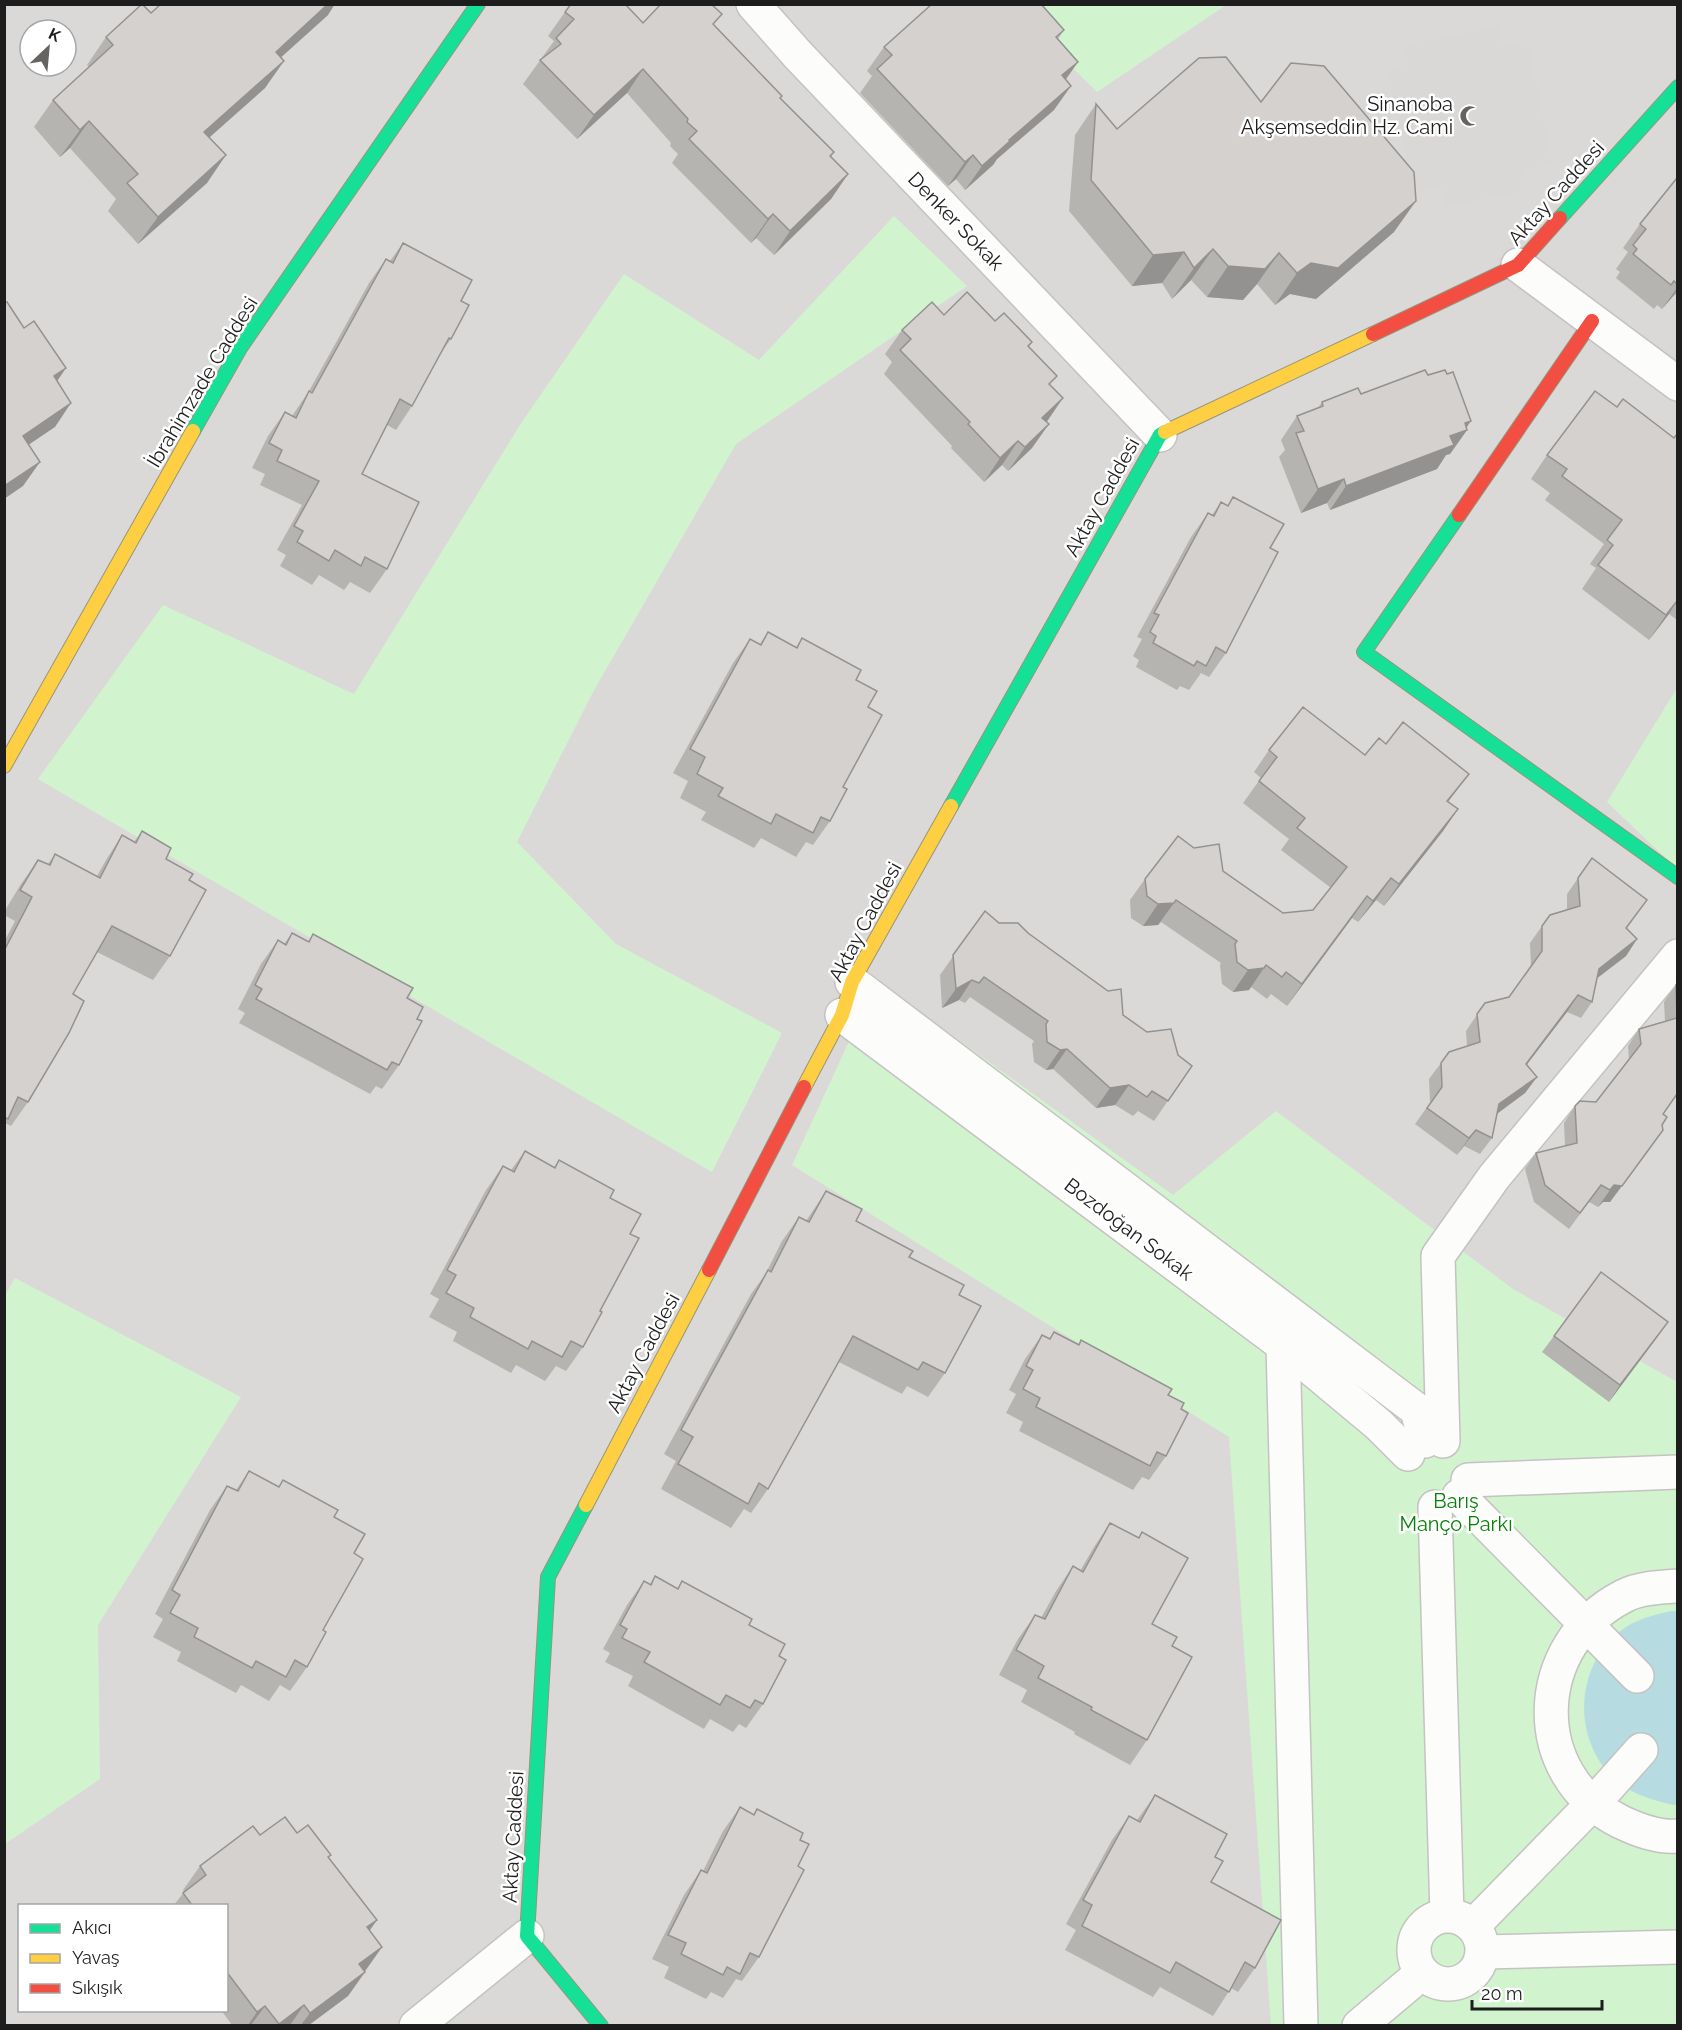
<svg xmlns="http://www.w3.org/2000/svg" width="1682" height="2030" viewBox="0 0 1682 2030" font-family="Raleway,sans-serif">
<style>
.residential{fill:#dbd9d7;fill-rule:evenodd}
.religious{fill:#dad8d7}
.park{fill:#d1f4ce}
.water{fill:#b6dce2}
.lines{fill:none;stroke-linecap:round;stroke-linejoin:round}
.street-casing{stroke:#c4c3c1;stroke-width:36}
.fast-casing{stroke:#96957c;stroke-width:16}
.slow-casing{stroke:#96957c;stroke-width:16}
.jam-casing{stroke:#96957c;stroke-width:16}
.street{stroke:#fcfcfb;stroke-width:33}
.fast{stroke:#16e098;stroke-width:14}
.slow{stroke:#ffcf43;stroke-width:14}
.jam{stroke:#f24e42;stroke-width:14}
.wall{fill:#b6b4b1}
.shaded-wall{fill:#949290}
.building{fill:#d4d1ce;stroke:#949290;stroke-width:1.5}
.labels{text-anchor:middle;stroke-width:5;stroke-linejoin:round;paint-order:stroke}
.poi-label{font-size:20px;fill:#1d1d1d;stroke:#fff;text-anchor:end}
.street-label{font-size:20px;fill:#1d1d1d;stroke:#fff}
.park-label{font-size:20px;fill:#058204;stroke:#fff}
</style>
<rect width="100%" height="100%" fill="#ece9e5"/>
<path class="residential" d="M5 5H1677V2025H5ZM30 30H66V66H30ZM20 1906H226V2010H20Z"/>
<polygon class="religious" points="1499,26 1503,45 1527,41 1553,164 1525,169 1529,190 1446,207 1441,186 1413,193 1388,69 1408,65 1405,45"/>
<g class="park">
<polygon points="1009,5 1226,5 1097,92"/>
<polygon points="894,216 967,286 736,444 593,692 517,842 616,944 782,1033 712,1172 38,779 163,605 354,694 520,425 624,274 759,360"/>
<polygon points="1677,688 1677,869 1607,802"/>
<polygon points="877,981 1173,1195 1276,1111 1513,1289 1677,1382 1677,2025 1271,2025 1229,1437 792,1165"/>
<polygon points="15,1278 241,1397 98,1625 100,1779 5,1844 4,1297"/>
</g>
<path class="water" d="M1671 1611H1677V1805H1673C1653 1800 1634 1795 1618 1782 1571 1743 1573 1665 1623 1629 1637 1619 1654 1615 1671 1611Z"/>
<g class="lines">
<g class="street-casing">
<g id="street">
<polyline points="753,4 798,55 1160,435"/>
<polyline points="1518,265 1678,384"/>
<polyline points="852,982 1417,1410 1425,1441"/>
<polyline points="842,1015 1283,1345 1379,1425 1408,1454"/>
<polyline points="1283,1345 1301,2026"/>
<polyline points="1443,1441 1438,1256 1494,1177 1678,956"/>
<polyline points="1468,1480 1678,1472"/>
<polyline points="1459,1496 1637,1676"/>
<polyline points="1435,1507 1447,1915"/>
<path d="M1678 1586C1661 1587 1639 1588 1624 1596 1530 1644 1525 1775 1621 1822 1638 1830 1658 1838 1678 1836"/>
<circle cx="1448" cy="1950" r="34"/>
<polyline points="1473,1926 1600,1796 1641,1750"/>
<polyline points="1483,1952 1678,1947"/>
<polyline points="416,2026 527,1936"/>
<polyline points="1359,2026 1422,1973"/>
</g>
</g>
<g class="fast-casing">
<g id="fast">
<polyline points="1560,218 1678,87"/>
<polyline points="193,431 240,348 478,4"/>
<polyline points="1459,515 1364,652 1678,877"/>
<polyline points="951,806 1160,435 1165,432"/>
<polyline points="586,1505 548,1577 527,1936 601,2026"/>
</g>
</g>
<g class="slow-casing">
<g id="slow">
<polyline points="1165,432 1373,334"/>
<polyline points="4,766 193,431"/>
<polyline points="804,1087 842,1015 852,982 951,806"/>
<polyline points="586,1505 709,1270"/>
</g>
</g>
<g class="jam-casing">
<g id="jam">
<polyline points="1373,334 1518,265 1560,218"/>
<polyline points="1459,515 1592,321"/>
<polyline points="709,1270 804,1087"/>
</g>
</g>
<use href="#street" class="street"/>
<use href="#fast" class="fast"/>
<use href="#slow" class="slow"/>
<use href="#jam" class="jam"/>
</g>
<g class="wall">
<polygon points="565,12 643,23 714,25 782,96 780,98 834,152 831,157 848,174 831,199 774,255 756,238 751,243 672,163 678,154 670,146 671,143 627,93 577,139 523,84 554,41 548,36"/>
<polygon points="151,13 328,15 281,57 265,88 210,137 207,183 138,244 108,211 116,199 70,148 60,157 34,127 53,100 89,67 87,65 106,37"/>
<polygon points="1064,30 1058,39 1078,62 1066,79 1054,110 997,159 993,165 965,190 956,179 948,186 860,93 872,76 867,71 884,47"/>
<polygon points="1261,102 1394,232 1316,299 1290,294 1275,305 1257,284 1243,300 1207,297 1191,280 1172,299 1162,283 1132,286 1069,211 1075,135 1096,104 1117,129"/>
<polygon points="1677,178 1677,296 1675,294 1662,309 1657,305 1654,309 1616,278 1620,272 1616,269 1628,252 1623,248 1640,224"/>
<polygon points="403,243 461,301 451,339 440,354 412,406 396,430 387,425 362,474 387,569 370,593 350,582 344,590 319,575 312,585 280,566 286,555 277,550 302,505 260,485 265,474 252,468 268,436 285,412 292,416 309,391 369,283 386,259 390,261"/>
<polygon points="944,315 995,321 1032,342 1029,347 1051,386 1046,422 1032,448 1008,471 1002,465 984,482 951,448 952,446 884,374 892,362 885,354 902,330"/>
<polygon points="1428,375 1467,430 1450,454 1446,455 1437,469 1330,510 1327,503 1301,513 1279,457 1285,450 1281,440 1297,416 1318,408 1322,402 1361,394"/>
<polygon points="1617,407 1674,438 1677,435 1677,620 1669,614 1649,640 1582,589 1596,568 1590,564 1604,544 1545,500 1550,493 1531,479 1547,455"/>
<polygon points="1233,497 1270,548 1226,653 1209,677 1201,673 1189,690 1180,686 1177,690 1136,667 1139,660 1133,656 1142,639 1137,637 1191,537 1208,513 1212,515 1221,502 1227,506"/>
<polygon points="768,632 796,647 802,638 856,680 868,707 843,787 830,821 813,845 806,842 796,857 761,838 754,848 701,820 706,812 680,798 688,781 673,773 733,663 750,639 760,644"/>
<polygon points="1386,744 1469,774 1448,802 1458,809 1443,831 1384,906 1376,900 1358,922 1352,918 1287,1006 1271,994 1267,999 1251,987 1249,990 1233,992 1222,984 1220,965 1221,963 1161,922 1158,925 1143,926 1131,918 1130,900 1145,879 1223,871 1283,913 1313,910 1331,888 1281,850 1289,839 1243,803 1261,778 1254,772 1269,750 1365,755"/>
<polygon points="142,831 166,859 189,880 170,956 153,980 97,952 73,994 28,1102 11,1126 5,1123 4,1124 4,942 15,921 4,915 4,912 21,884 38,860 48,864 55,854 97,876 106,860 122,835 134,842"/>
<polygon points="1592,858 1647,900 1627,928 1637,939 1626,956 1597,978 1592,1002 1581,1018 1567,1012 1527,1064 1537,1077 1525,1093 1497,1114 1492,1138 1480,1154 1464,1146 1457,1155 1415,1124 1430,1103 1429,1079 1441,1063 1467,1046 1466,1031 1485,1003 1509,997 1531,967 1530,943 1542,926 1567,910 1567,894"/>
<polygon points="985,911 999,923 1028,933 1123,1015 1192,1066 1154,1121 1138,1111 1133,1116 1115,1105 1096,1108 1053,1069 1046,1070 1034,1062 1032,1044 1034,1041 970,997 965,1003 959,1000 942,1008 940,975"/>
<polygon points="292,933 308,942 313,934 407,998 417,1019 399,1065 382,1089 376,1086 370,1094 239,1023 245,1013 238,1009 261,964 278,940 284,944"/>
<polygon points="1677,983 1677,1095 1663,1114 1610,1202 1603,1202 1598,1207 1589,1202 1569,1229 1534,1202 1525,1169 1536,1153 1565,1146 1564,1123 1575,1106 1596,1102 1629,1059 1628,1046 1639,1029 1665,1021 1664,1002"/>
<polygon points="525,1151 554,1167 559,1160 610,1198 630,1234 600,1311 583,1347 566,1371 556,1366 545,1381 516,1365 511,1373 453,1341 457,1332 429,1317 439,1299 430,1294 486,1190 503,1166 511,1170"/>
<polygon points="826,1191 856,1221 909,1257 959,1295 945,1373 928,1397 907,1386 902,1394 839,1362 768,1489 751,1513 744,1509 731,1528 661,1489 676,1461 664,1454 751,1294 765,1275 782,1241 799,1217 806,1221"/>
<polygon points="1668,1322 1609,1402 1542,1352 1554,1336"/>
<polygon points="1054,1332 1079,1344 1081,1340 1168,1395 1181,1409 1166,1456 1149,1480 1142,1477 1133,1490 1019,1431 1023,1422 1006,1413 1016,1394 1009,1390 1025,1359 1042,1335 1049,1339"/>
<polygon points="249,1471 279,1487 283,1480 334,1517 354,1553 307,1667 290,1691 280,1685 269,1701 241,1685 236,1693 177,1661 181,1652 153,1637 163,1619 155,1614 210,1510 227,1486 236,1490"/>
<polygon points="1110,1523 1138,1538 1142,1532 1152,1624 1172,1646 1147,1740 1130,1765 1074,1734 1075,1732 1021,1702 1027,1690 999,1675 1018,1639 1035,1615 1041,1618 1056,1591 1073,1566 1080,1571 1094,1547"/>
<polygon points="655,1576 677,1589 682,1581 749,1625 779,1656 763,1704 746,1728 739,1724 733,1732 710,1719 704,1729 628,1686 633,1676 605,1662 610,1653 603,1649 627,1605 644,1581 650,1584"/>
<polygon points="1155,1795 1215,1857 1211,1882 1255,1968 1238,1992 1231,1988 1213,2016 1160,1987 1153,1997 1065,1950 1076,1930 1066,1924 1112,1840 1129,1816 1137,1820"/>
<polygon points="740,1807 753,1815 757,1809 800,1840 798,1866 759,1957 742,1981 736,1979 723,1998 711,1992 706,1999 664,1978 669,1967 652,1959 684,1895 701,1870 703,1871 723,1831"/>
<polygon points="297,1833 329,1858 377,1920 369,1931 382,1947 348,1996 309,2025 232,2025 221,2010 226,2010 226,1905 174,1905 184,1892 183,1890 200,1866 260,1835"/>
</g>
<g class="shaded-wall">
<polygon points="328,4 335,4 328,15 257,79 276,52"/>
<polygon points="284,61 265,88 185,159 204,132"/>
<polygon points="1078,62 1061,86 1062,75"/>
<polygon points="643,69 627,93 577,139 594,115"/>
<polygon points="1071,86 1054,110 997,159 993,165 965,190 982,166 1009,140"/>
<polygon points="89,121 70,148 60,157 80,130"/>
<polygon points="226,155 207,183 138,244 158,217"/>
<polygon points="973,155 956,179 948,186 965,162"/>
<polygon points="848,174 831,199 774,255 790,231"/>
<polygon points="1416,201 1394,232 1316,299 1290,294 1275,305 1297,273 1311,263"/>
<polygon points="773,214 756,238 751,243 768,219"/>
<polygon points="1213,249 1191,280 1172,299 1194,268"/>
<polygon points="1184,252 1162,283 1132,286 1153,255"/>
<polygon points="1279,253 1257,284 1243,300 1207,297 1228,266"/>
<polygon points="1677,288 1677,290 1675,294 1662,309"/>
<polygon points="66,368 49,393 54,376"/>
<polygon points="1063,398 1046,423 1042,418"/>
<polygon points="71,403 55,427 6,460 23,436"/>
<polygon points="1471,421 1464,431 1467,430 1450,454 1446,455 1437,469 1330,510 1346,486 1450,436 1465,423"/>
<polygon points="1049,424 1032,448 1008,471 1025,447"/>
<polygon points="1018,441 1002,465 984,482 1000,458"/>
<polygon points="40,462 23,486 4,499 4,486"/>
<polygon points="1344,479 1327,503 1301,513 1318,489"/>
<polygon points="1677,601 1669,614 1649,640 1666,615"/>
<polygon points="1469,774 1453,795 1432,823 1447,801"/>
<polygon points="1458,809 1443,831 1384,906 1399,884"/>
<polygon points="1391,878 1376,900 1358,922 1373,901"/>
<polygon points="1367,896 1352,918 1287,1006 1302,984"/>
<polygon points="1174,903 1158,925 1143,926 1158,904"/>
<polygon points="1637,939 1626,956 1587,986 1599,969"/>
<polygon points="1264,968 1249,990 1233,992 1248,970"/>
<polygon points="972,980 959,1000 942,1008 956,989"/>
<polygon points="1578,995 1567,1012 1515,1080 1526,1064"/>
<polygon points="1067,1049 1053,1069 1046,1070 1060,1050"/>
<polygon points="1537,1077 1525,1093 1487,1121 1499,1104"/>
<polygon points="1129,1085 1115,1105 1096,1108 1110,1088"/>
<polygon points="1476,1130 1464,1146 1457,1155 1469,1138"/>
<polygon points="1652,1146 1610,1202 1603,1202 1598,1207 1610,1190"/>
<polygon points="1668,1322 1656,1339 1609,1402 1620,1385"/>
<polygon points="377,1920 360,1944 367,1927"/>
<polygon points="382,1947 365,1971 359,1964"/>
<polygon points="365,1972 348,1996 309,2025 301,2025 310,2013"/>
<polygon points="304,2005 290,2025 278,2025 279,2024"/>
<polygon points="265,2006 251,2025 248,2025 257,2012"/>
</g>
<g class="building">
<polygon points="142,4 151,13 161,4 328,4 276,52 284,61 204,132 226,155 158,217 127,183 138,174 89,121 80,130 53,100 113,45 106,37"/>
<polygon points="571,4 625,4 643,23 661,4 711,4 722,14 713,24 782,96 780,98 834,152 830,156 848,174 790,231 773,214 768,219 689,139 697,131 687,122 688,119 643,69 594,115 540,60 561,44 556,38 574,19 565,12"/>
<polygon points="932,4 1041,4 1064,30 1056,37 1078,62 1062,75 1071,86 1009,140 1010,141 982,166 973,155 965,162 877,69 892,55 884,47"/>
<polygon points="1226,57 1261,102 1291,63 1324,66 1414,172 1416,201 1338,268 1311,263 1297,273 1279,253 1265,269 1228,266 1213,249 1194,268 1184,252 1153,255 1091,180 1096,104 1117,129 1199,58"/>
<polygon points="1677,178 1677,284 1674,281 1671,285 1633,254 1637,249 1633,245 1646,229 1640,224"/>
<polygon points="403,243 472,280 461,301 469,305 451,339 449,338 412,406 400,399 362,474 419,502 387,569 365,557 361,566 335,550 329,561 297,542 303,531 294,526 319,481 277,461 282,450 269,443 285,412 296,418 309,391 312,393 386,259 393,263"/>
<polygon points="967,292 995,321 1004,313 1032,342 1028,346 1057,376 1049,384 1063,398 1042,418 1049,424 1025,447 1018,441 1000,458 968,424 970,422 900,350 911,339 902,330 932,302 944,315"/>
<polygon points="7,302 24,328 34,321 66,368 54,376 71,403 23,436 40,462 4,486 4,303"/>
<polygon points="1425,370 1428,375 1445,370 1447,374 1453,372 1471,421 1465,423 1467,430 1450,436 1454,445 1346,486 1344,479 1318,489 1296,433 1304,431 1297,416 1323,406 1322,402 1358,388 1361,394"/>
<polygon points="1595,391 1617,407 1623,399 1674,438 1677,434 1677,601 1666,615 1598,565 1613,545 1607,540 1622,520 1562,476 1567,469 1547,455"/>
<polygon points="1233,497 1284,524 1270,548 1278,552 1226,653 1216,647 1206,666 1197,661 1194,666 1153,643 1156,636 1150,632 1159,615 1154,613 1208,513 1214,516 1221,502 1228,506"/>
<polygon points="768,632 797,648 802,638 861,670 856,680 877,691 868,707 882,715 843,787 847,789 830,821 821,817 813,833 776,814 771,824 718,796 723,788 697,774 705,757 690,749 750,639 761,645"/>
<polygon points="1303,707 1365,755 1379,738 1386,744 1403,722 1469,774 1447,801 1458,809 1399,884 1391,878 1373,901 1367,896 1302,984 1286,972 1282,977 1266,965 1264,968 1248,970 1237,962 1235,944 1237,941 1176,900 1174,903 1158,904 1147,896 1145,879 1178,836 1194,848 1219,844 1223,871 1283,913 1313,910 1347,867 1297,828 1305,818 1259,781 1277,757 1269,750"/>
<polygon points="142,831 171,848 166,859 193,874 189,880 206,890 170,956 112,926 73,994 84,1001 69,1033 28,1102 18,1097 8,1119 4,1117 4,951 32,897 20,890 38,860 50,865 55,854 100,878 122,835 136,843"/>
<polygon points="1592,858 1647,900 1626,928 1637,939 1599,969 1592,1002 1578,995 1526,1064 1537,1077 1499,1104 1492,1138 1476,1130 1469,1138 1427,1108 1442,1087 1441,1063 1449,1052 1480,1042 1477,1014 1485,1003 1509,997 1542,951 1542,926 1550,915 1580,906 1578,878"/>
<polygon points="985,911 999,923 1018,923 1028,933 1108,991 1121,989 1123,1015 1147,1032 1171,1029 1178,1055 1192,1066 1168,1101 1152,1091 1147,1097 1129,1085 1110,1088 1067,1049 1060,1050 1047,1042 1046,1024 1048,1021 984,977 979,983 972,980 956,989 953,955"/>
<polygon points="292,933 309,942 313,934 413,988 407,998 423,1007 417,1019 422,1021 399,1065 392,1062 387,1070 256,999 262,989 255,985 278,940 286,945"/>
<polygon points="1677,983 1677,1094 1663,1114 1667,1117 1662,1125 1663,1130 1622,1186 1614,1185 1610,1190 1601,1185 1580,1213 1545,1185 1536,1153 1577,1143 1575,1106 1580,1101 1596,1102 1641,1044 1639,1029 1677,1018 1676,985"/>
<polygon points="525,1151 555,1168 559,1160 614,1190 610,1198 641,1214 630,1234 639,1238 600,1311 602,1312 583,1347 571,1341 562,1357 532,1341 528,1349 470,1317 474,1308 446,1293 456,1275 447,1270 503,1166 514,1172"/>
<polygon points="826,1191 862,1209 856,1221 913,1251 909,1257 964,1285 959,1295 981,1306 945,1373 923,1362 918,1370 853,1336 768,1489 759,1483 748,1504 678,1464 693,1437 681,1430 768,1270 771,1272 799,1217 809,1222"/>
<polygon points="1601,1272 1668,1322 1620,1385 1554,1336"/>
<polygon points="1054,1332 1079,1345 1081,1340 1172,1389 1168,1395 1184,1403 1181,1409 1188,1413 1166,1456 1157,1452 1150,1466 1036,1407 1040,1398 1023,1389 1033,1370 1026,1366 1042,1335 1050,1339"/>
<polygon points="249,1471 279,1487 283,1480 338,1510 334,1517 365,1534 354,1553 363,1559 323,1630 326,1632 307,1667 295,1660 286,1677 256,1661 252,1668 194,1637 198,1628 170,1613 180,1595 172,1590 227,1486 238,1491"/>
<polygon points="1110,1523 1139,1538 1142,1532 1188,1558 1152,1624 1177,1637 1172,1646 1192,1657 1147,1740 1091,1710 1092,1707 1038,1678 1044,1666 1016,1650 1035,1615 1045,1619 1073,1566 1083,1572"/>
<polygon points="655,1576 678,1589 682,1581 752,1619 749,1625 785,1644 779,1656 786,1660 763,1704 755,1700 750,1708 726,1695 720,1705 644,1662 650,1652 622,1638 627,1629 620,1625 644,1581 651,1585"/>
<polygon points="1155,1795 1227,1834 1215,1857 1223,1861 1211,1882 1281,1920 1255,1968 1245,1962 1229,1992 1176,1962 1170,1973 1082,1926 1092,1905 1083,1900 1129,1816 1140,1822"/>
<polygon points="740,1807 754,1815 757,1809 803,1833 800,1840 809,1844 798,1866 804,1870 759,1957 750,1953 740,1974 727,1967 723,1975 681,1954 686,1943 668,1935 701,1870 707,1873"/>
<polygon points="285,1817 297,1833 308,1825 331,1855 328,1857 377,1920 367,1927 382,1947 359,1964 365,1972 310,2013 304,2005 279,2024 265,2006 257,2012 226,1971 226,1905 192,1905 183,1893 206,1875 200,1866 253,1826 260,1835"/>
</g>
<defs>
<g id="mosque-bare" transform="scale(1.62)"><path d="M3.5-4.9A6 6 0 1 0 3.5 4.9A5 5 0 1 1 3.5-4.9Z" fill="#656463" stroke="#fff" stroke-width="2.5" paint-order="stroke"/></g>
</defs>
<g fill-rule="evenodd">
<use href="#mosque-bare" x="1470" y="116"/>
</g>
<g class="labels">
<g class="poi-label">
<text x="1453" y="111">Sinanoba<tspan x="1453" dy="23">Akşemseddin Hz. Cami</tspan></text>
</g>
<g class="street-label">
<text transform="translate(1556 193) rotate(-48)" y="7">Aktay Caddesi</text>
<text transform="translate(956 221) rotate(46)" y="7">Denker Sokak</text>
<text transform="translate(202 382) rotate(-59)" y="7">İbrahimzade Caddesi</text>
<text transform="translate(1102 497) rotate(-61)" y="7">Aktay Caddesi</text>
<text transform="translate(865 922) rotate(-62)" y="7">Aktay Caddesi</text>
<text transform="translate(1129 1229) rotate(37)" y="7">Bozdoğan Sokak</text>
<text transform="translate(643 1353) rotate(-62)" y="7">Aktay Caddesi</text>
<text transform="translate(513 1837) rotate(-87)" y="7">Aktay Caddesi</text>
</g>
<g class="park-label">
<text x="1456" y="1508">Barış<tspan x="1456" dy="23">Manço Parkı</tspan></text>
</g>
</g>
<rect width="1682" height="2030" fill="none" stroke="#1d1d1d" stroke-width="12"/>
<rect x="18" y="1904" width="210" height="108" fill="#ffffff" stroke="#a5a5a5" stroke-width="1.5"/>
<rect x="30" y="1924" width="30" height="9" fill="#16e098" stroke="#a5a5a5" stroke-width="1.5"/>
<text x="72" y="1934" font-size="18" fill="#1d1d1d">Akıcı</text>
<rect x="30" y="1954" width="30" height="9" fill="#ffcf43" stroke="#a5a5a5" stroke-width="1.5"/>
<text x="72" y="1964" font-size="18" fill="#1d1d1d">Yavaş</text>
<rect x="30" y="1984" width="30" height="9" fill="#f24e42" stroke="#a5a5a5" stroke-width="1.5"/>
<text x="72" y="1994" font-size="18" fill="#1d1d1d">Sıkışık</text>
<g transform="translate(48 48) rotate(26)"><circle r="28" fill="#ffffff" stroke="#a5a5a5" stroke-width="1.5"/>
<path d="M0-4.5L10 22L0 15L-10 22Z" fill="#656463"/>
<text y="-9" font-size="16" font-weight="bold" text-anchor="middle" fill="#1d1d1d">K</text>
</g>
<path d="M1472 2000v9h130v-9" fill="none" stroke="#1d1d1d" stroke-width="3"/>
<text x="1481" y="2000" font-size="18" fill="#1d1d1d" stroke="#ffffff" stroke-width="4.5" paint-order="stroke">20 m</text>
</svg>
